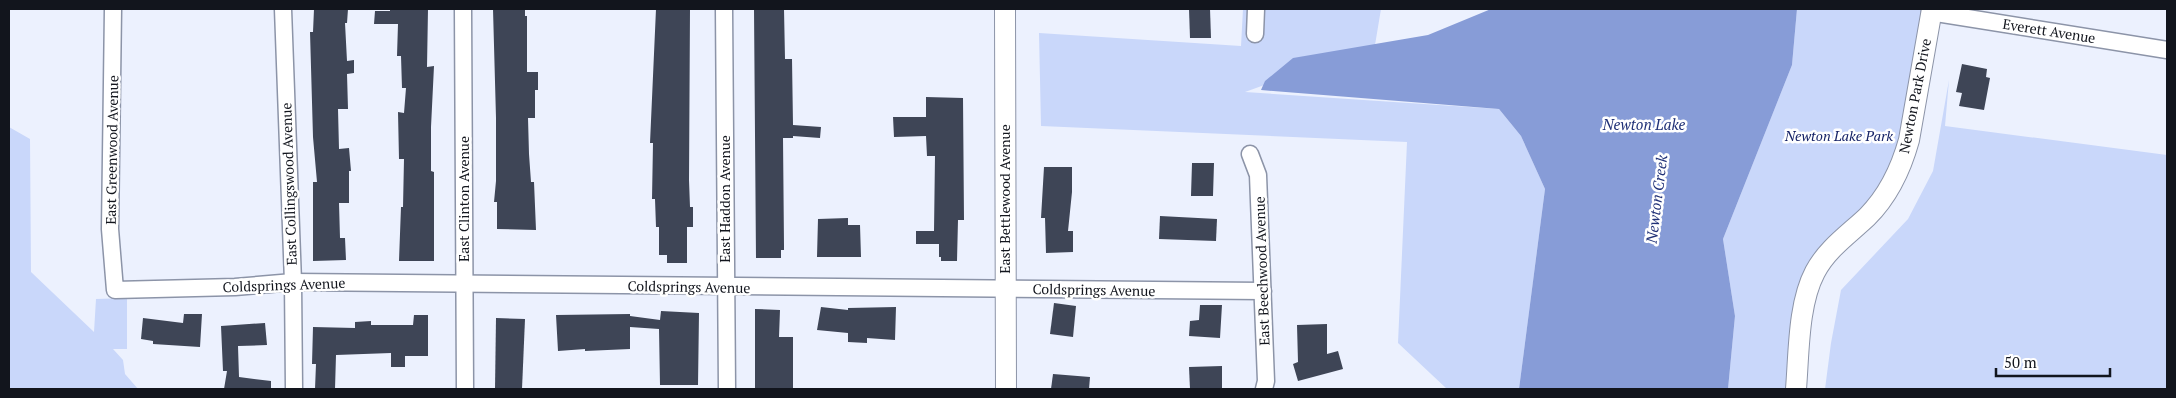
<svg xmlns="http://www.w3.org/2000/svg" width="2176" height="398" viewBox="0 0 2176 398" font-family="'PT Serif',serif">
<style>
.green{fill:#c9d7fa}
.water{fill:#879cd7}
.building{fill:#3e4556}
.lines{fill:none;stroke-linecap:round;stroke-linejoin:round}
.minor-casing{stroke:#8c94a8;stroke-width:19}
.tertiary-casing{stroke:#8c94a8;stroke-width:22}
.minor{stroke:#fff;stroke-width:16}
.tertiary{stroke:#fff;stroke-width:20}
.labels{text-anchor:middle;stroke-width:5;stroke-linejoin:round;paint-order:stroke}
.street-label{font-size:14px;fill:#12151d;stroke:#fff}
.park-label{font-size:14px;font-style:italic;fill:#152266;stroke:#fff}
.water-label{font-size:15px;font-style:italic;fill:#203177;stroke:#fff}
</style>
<rect width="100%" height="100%" fill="#ecf1fe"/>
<g class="green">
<polygon points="1243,9 1381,9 1375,45 1245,92 1499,109 1521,136 1545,189 1519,389 1447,389 1398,343 1407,142 1041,126 1039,33 1241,46"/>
<polygon points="1797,9 1932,9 1904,157 1815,272 1796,389 1728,389 1735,316 1723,239 1792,65"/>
<polygon points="1949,80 1945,126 2167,155 2167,389 1825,389 1831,343 1841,290 1908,219 1933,171"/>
<polygon points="9,127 30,139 31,272 94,332 96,299 127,298 127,349 113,349 123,360 125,374 138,389 9,389"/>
</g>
<polygon class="water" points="1491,9 1797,9 1792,65 1723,239 1735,316 1728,389 1519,389 1545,189 1521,136 1499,109 1261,90 1265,81 1293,58 1428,35"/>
<g class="building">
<polygon points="314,9 348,9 347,23 345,23 347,61 354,60 354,73 347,74 348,109 338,109 339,149 349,148 351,171 349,171 349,203 339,203 340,238 345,238 346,260 313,261 313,182 317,182 313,137 310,32 313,32"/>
<polygon points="390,9 428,9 427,67 434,66 431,127 431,171 434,172 434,261 399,261 401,207 403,207 404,159 399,159 398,112 404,113 406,88 402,88 401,56 397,56 398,24 374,24 375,11 390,11"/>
<polygon points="493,9 525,9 525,16 527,16 527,72 538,72 538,90 535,90 535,118 528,118 529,154 531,182 534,182 536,230 497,229 497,202 494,202 496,181 496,118"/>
<polygon points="656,9 690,9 689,180 690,207 693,207 693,227 687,227 687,263 667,263 667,255 659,255 659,227 656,227 655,199 652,199 653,143 650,143"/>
<polygon points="754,9 784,9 785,59 792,59 793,125 821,127 820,138 793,136 793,138 783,138 784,246 784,250 781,250 781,258 756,258"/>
<polygon points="1189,9 1210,9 1211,38 1190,38"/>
<polygon points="1962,64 1987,69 1986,77 1990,78 1984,110 1959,106 1962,93 1956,92"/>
<polygon points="926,97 963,98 964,220 958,220 957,261 941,261 941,257 939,257 939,244 916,244 916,231 934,231 935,156 927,156 926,136 894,137 893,117 926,117"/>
<polygon points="1192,163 1214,163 1213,196 1191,196"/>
<polygon points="1044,167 1072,167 1072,192 1068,231 1073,231 1073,252 1046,253 1045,218 1041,218"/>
<polygon points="1160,216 1217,219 1216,241 1159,239"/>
<polygon points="848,218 848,225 860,225 861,257 817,257 818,219"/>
<polygon points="1054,303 1076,306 1073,337 1050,334"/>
<polygon points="1200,305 1222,305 1220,338 1189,336 1190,321 1199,320"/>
<polygon points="821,307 848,310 848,308 896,307 895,340 867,338 867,343 848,342 848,333 817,330"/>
<polygon points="755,309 780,310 779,337 793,337 793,389 755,389"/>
<polygon points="661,311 699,313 698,385 660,385 659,329 630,327 630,349 585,351 585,349 558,351 556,315 630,314 630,316 660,320"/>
<polygon points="184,314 202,314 200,347 153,344 153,341 141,339 143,318 183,323"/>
<polygon points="414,315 428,315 428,356 405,356 405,367 391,367 391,353 336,355 335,389 315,389 316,364 312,364 313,327 355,328 355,322 371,321 371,325 413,325"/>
<polygon points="496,318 525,319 522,389 495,389"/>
<polygon points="265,323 267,345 238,346 239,377 271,381 271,389 224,389 227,371 223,371 221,326"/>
<polygon points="1327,324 1327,354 1338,351 1343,369 1298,381 1293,364 1298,362 1297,325"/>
<polygon points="1222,366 1222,389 1190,389 1189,367"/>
<polygon points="1053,374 1090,377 1089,389 1051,389"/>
</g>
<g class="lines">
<g class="minor-casing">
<g id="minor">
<polyline points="113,9 110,229 115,290 235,287 293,282 1263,291"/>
<polyline points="283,9 293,282 294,389"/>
<polyline points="463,9 465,389"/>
<polyline points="724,9 727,389"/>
<polyline points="1930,12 2167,50"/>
<polyline points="1255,34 1256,9"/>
<polyline points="1250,154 1258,175 1266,381 1264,389"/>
</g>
</g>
<g class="tertiary-casing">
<g id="tertiary">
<polyline points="1005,9 1006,389"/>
<path d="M1796 389C1799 353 1798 304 1815 272 1827 249 1849 234 1867 217 1889 195 1901 169 1909 140L1932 9"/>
</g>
</g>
<use href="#minor" class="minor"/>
<use href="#tertiary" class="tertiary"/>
</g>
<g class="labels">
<g class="street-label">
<text transform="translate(2049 31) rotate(9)" y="5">Everett Avenue</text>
<text transform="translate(1915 96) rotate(-79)" y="5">Newton Park Drive</text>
<text transform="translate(112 150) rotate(-89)" y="5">East Greenwood Avenue</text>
<text transform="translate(289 184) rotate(-92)" y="5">East Collingswood Avenue</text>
<text transform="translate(464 199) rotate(-90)" y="5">East Clinton Avenue</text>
<text transform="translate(725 199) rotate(-90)" y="5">East Haddon Avenue</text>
<text transform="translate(1005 199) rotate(-90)" y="5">East Bettlewood Avenue</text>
<text transform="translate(1262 271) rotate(-92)" y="5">East Beechwood Avenue</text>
<text transform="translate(284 285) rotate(-2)" y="5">Coldsprings Avenue</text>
<text transform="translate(689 287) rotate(1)" y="5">Coldsprings Avenue</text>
<text transform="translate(1094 290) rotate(1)" y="5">Coldsprings Avenue</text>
</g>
<g class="park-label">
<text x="1839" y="141">Newton Lake Park</text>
</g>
<g class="water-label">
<text x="1644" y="130">Newton Lake</text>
<text transform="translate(1657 199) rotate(-83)" y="5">Newton Creek</text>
</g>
</g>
<rect width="2176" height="398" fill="none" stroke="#12151d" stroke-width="20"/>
<path d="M1996 368v8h114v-8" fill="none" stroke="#12151d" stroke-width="2.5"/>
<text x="2004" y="368" font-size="15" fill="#12151d" stroke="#ffffff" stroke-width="4" paint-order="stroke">50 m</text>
</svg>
